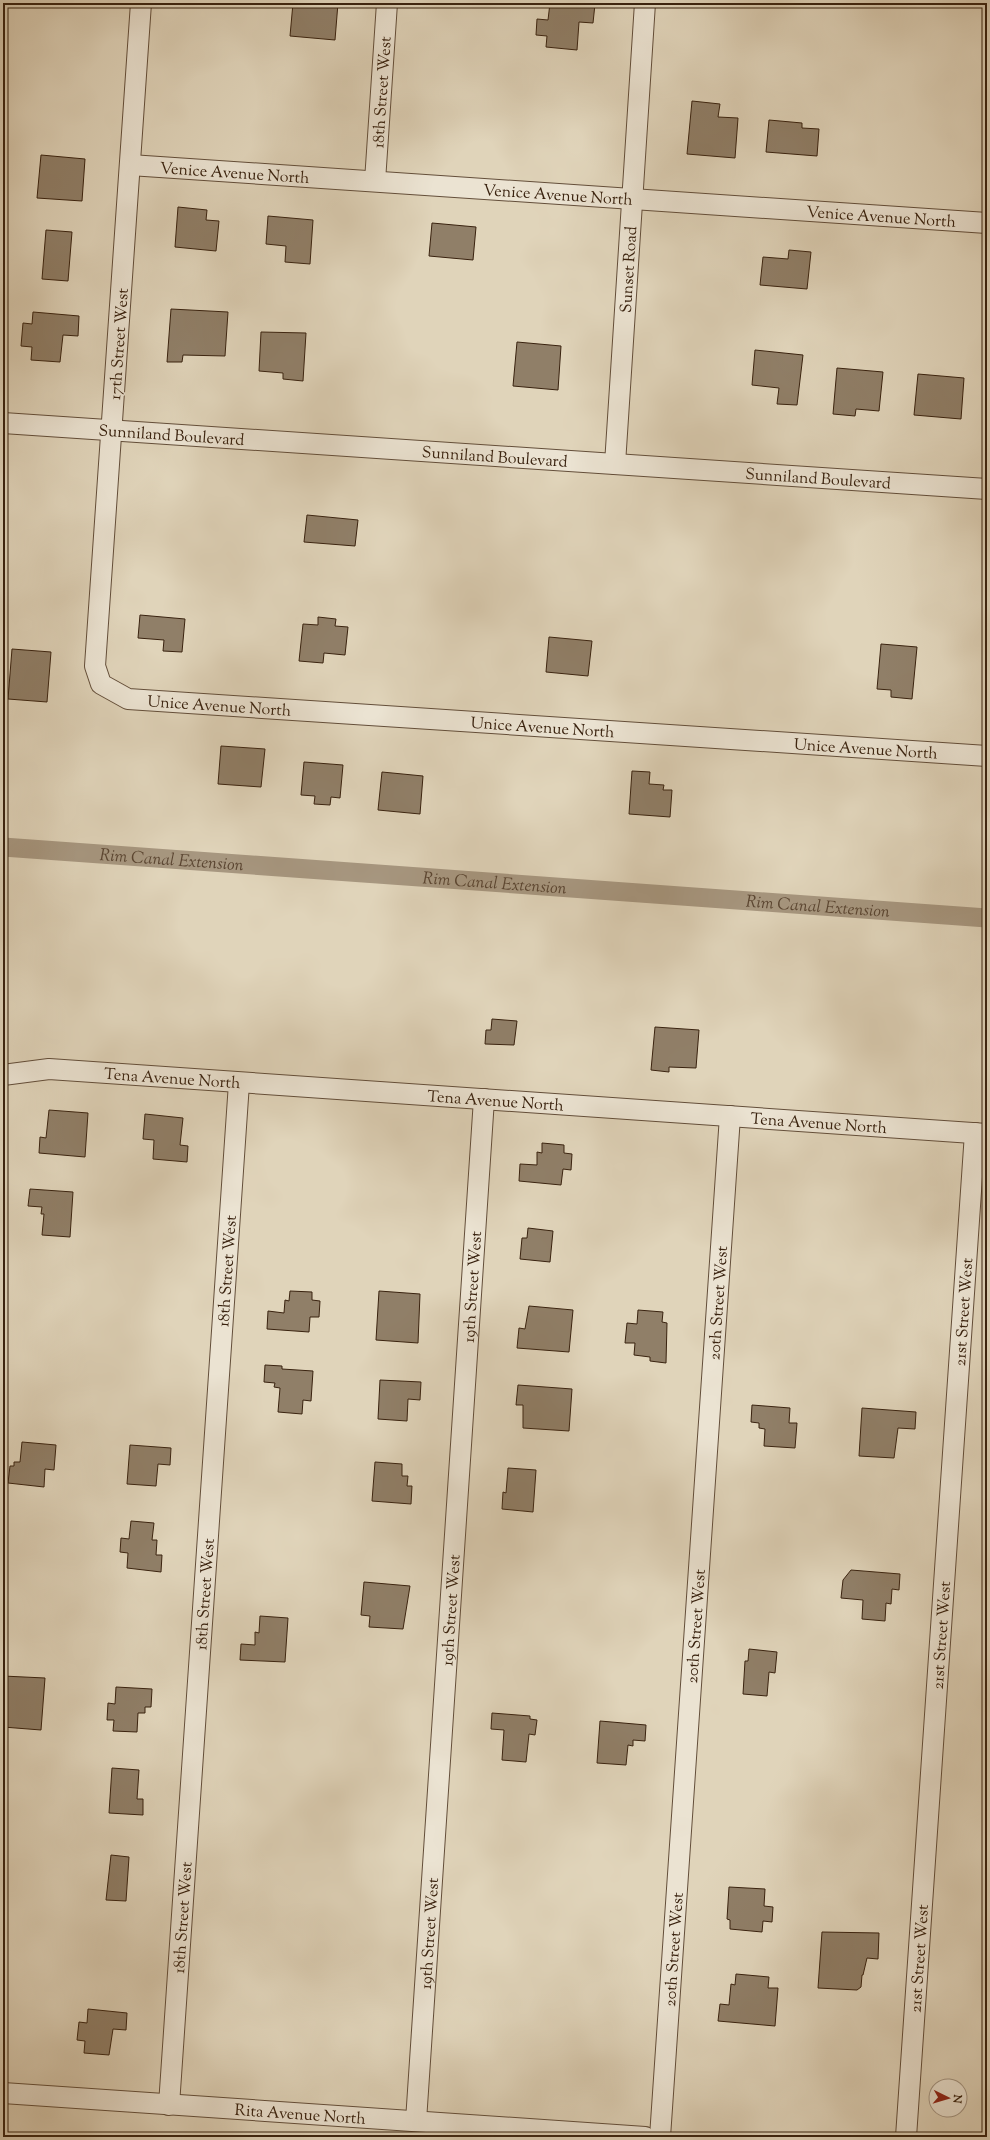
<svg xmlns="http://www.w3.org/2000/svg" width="990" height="2140" viewBox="0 0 990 2140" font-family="'Sorts Mill Goudy',serif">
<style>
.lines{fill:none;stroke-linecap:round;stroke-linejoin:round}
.canal{stroke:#a79780;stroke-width:19}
.building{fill:#907f68;stroke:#39220f}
.minor-casing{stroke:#634e3a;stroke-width:22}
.minor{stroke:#ebe3d2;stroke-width:20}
.labels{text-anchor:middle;stroke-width:3;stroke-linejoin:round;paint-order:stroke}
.street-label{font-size:16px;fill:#39220f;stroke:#ebe3d2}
.water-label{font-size:17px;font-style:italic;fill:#5a4531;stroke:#ebe3d2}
</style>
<rect width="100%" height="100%" fill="#e0d4ba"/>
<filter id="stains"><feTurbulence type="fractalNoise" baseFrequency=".005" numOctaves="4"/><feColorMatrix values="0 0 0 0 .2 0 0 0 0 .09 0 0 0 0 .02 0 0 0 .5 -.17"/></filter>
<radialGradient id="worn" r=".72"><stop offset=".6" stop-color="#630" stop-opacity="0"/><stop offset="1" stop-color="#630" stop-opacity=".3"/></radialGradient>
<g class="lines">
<path class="canal" id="s1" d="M3 847 987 918"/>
</g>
<g class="building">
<polygon points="293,3 338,3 335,40 290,36"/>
<polygon points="550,3 595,4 593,23 579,22 577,50 546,47 547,36 536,35 537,19 548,20"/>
<polygon points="692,101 720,104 718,117 738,118 735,158 687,154"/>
<polygon points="769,120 802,123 802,128 819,129 817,156 766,152"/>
<polygon points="41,155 85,159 82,201 37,198"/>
<polygon points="178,207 207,210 206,220 219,221 216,251 175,247"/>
<polygon points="268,216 313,220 310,264 285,262 286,246 266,244"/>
<polygon points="432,223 476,227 473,260 429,256"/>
<polygon points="46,230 72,232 68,281 42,279"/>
<polygon points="789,250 811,252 807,289 760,285 763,257 788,259"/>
<polygon points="171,309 228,312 225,356 183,355 182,362 167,362"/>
<polygon points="33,312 79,316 78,336 63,335 60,362 31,360 32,347 21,346 23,323 32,324"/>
<polygon points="261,332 306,333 303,381 283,379 283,373 259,371"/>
<polygon points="517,342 561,346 558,390 513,386"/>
<polygon points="755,350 803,355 797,405 777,404 779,388 752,385"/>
<polygon points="837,368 883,372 879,411 856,409 855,416 833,414"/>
<polygon points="918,374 964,378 961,419 914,415"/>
<polygon points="307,515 358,520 355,546 304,542"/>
<polygon points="140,615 185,619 182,652 163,651 164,640 138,638"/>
<polygon points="318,617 336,619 335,626 348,627 345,655 324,653 323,663 299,661 303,624 318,625"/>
<polygon points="549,637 592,641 588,676 546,672"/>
<polygon points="881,644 917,647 912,699 891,697 891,690 877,689"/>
<polygon points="12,649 51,652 47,702 8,699"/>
<polygon points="221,746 265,749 261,787 218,784"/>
<polygon points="304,762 343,765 340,798 331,797 330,805 314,804 315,796 301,795"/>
<polygon points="632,771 650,772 649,784 664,785 663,790 672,790 670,817 629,814"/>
<polygon points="382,772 423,776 420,814 378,810"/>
<polygon points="492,1019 517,1021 514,1045 485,1044 486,1030 491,1030"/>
<polygon points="655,1027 699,1030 696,1068 669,1067 669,1072 651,1070"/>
<polygon points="49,1110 88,1113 85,1157 39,1153 40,1137 46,1138"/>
<polygon points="145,1114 183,1118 180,1145 188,1146 187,1162 153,1159 154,1140 143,1139"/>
<polygon points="542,1143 564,1145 564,1153 572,1154 571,1170 563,1169 561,1185 519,1181 520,1164 537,1165 537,1152 542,1153"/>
<polygon points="30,1189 73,1192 70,1237 42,1235 44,1214 41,1214 42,1207 28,1206"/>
<polygon points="528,1228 553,1231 550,1262 520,1259 522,1238 527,1238"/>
<polygon points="290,1291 312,1292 312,1300 320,1301 319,1317 310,1317 309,1332 267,1329 268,1311 284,1313 285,1300 289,1301"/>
<polygon points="379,1291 420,1294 418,1343 376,1340"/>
<polygon points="529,1306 573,1310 569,1352 517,1348 519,1328 525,1329"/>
<polygon points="638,1310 663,1312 662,1322 667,1323 666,1363 650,1361 650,1357 634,1355 635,1343 625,1343 627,1323 637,1324"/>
<polygon points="265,1365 282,1366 282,1369 313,1371 311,1401 303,1400 302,1414 278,1412 280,1388 274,1387 275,1383 264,1382"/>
<polygon points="380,1380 421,1382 420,1400 408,1399 407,1421 378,1419"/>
<polygon points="518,1385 572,1389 569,1431 523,1428 523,1405 516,1405"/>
<polygon points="752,1405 790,1408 789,1423 797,1423 795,1448 764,1446 765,1429 759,1428 759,1423 751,1422"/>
<polygon points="862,1408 916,1412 915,1429 898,1428 894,1458 859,1456"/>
<polygon points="22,1442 56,1445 54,1470 45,1469 44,1487 8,1483 10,1466 14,1466 14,1462 20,1462"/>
<polygon points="130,1445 171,1448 170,1465 158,1464 156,1486 127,1484"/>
<polygon points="375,1462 402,1464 402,1476 408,1476 407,1486 412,1486 411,1504 372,1501"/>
<polygon points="508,1468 536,1470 533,1512 502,1509 503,1492 506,1493"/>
<polygon points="131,1521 154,1523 152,1540 157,1540 156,1555 162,1555 161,1572 127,1568 128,1553 120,1552 121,1538 129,1539"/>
<polygon points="851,1570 900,1574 899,1590 892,1589 891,1604 886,1603 885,1621 862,1619 863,1600 841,1598 843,1580"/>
<polygon points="364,1582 410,1586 403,1629 369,1627 370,1616 361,1615"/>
<polygon points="260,1616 288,1618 285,1662 240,1660 241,1644 255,1645 255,1632 259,1633"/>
<polygon points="749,1649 777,1652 775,1673 769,1672 767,1696 743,1694 745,1661 748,1661"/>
<polygon points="3,1676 45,1678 41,1730 3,1727"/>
<polygon points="116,1687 152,1689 151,1707 145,1707 145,1713 138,1713 137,1732 113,1731 114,1720 107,1720 108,1703 115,1704"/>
<polygon points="492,1713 530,1716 530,1719 537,1720 535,1735 529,1734 526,1762 502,1760 504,1730 491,1729"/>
<polygon points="600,1721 646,1725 645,1741 633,1740 633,1746 628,1745 626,1765 597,1763"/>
<polygon points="112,1768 139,1770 137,1799 143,1799 143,1815 109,1813"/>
<polygon points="111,1855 129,1857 126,1901 106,1900"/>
<polygon points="729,1887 765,1889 764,1906 773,1907 772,1922 763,1921 762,1932 730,1929 730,1920 727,1919"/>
<polygon points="822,1932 879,1933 878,1959 867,1958 863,1975 862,1975 861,1987 857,1990 818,1988"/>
<polygon points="736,1974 769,1977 768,1988 778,1988 775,2026 718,2021 720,2004 729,2005 731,1984 735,1985"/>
<polygon points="88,2009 127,2013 126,2030 113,2029 109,2055 84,2053 85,2041 77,2040 79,2022 87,2023"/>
</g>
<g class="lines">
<g class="minor-casing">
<g id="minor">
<path id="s2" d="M141 3 95 666 101 684 128 699 987 756"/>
<path id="s3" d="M130 165 987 223"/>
<path id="s4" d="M375 181 387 3"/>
<path id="s5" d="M3 423 987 489"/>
<path id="s6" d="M615 464 645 3"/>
<path id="s7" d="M3 1075 49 1069 987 1134"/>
<path id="s8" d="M3 2093 645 2137"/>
<path id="s9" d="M169 2105 239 1083"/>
<path id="s10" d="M416 2121 484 1099"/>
<path id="s11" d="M660 2137 730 1116"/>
<path id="s12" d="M906 2137 975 1133"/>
</g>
</g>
<use href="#minor" class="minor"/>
</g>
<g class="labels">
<g class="street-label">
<text dy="6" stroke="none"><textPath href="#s4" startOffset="89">18th Street West</textPath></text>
<text dy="6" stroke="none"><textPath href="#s3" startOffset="105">Venice Avenue North</textPath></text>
<text dy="6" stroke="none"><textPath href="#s3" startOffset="429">Venice Avenue North</textPath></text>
<text dy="6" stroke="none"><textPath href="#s3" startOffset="753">Venice Avenue North</textPath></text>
<text dy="6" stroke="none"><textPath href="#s6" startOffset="195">Sunset Road</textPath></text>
<text transform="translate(118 344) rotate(-86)" y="6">17th Street West</text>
<text dy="6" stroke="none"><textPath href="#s5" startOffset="169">Sunniland Boulevard</textPath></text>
<text dy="6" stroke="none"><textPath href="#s5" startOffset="493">Sunniland Boulevard</textPath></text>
<text dy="6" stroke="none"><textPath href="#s5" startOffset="817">Sunniland Boulevard</textPath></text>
<text dy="6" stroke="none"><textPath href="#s2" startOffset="806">Unice Avenue North</textPath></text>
<text dy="6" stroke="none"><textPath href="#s2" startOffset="1130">Unice Avenue North</textPath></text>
<text dy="6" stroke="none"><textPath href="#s2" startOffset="1454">Unice Avenue North</textPath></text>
<text dy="6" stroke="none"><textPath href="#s7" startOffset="170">Tena Avenue North</textPath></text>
<text dy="6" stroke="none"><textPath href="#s7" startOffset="494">Tena Avenue North</textPath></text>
<text dy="6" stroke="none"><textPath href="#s7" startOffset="818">Tena Avenue North</textPath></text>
<text dy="6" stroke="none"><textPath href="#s9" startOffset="836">18th Street West</textPath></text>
<text dy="6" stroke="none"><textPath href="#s10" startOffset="836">19th Street West</textPath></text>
<text dy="6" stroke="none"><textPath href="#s11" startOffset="836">20th Street West</textPath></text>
<text dy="6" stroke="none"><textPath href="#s12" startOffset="827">21st Street West</textPath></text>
<text dy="6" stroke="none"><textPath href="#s9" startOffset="512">18th Street West</textPath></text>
<text dy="6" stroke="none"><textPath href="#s10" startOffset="512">19th Street West</textPath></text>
<text dy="6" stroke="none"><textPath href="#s11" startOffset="512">20th Street West</textPath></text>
<text dy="6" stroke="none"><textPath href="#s12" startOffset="503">21st Street West</textPath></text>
<text dy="6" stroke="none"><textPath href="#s9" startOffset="188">18th Street West</textPath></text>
<text dy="6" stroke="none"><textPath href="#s10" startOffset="188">19th Street West</textPath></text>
<text dy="6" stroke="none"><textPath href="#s11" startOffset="188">20th Street West</textPath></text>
<text dy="6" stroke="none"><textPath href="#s12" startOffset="179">21st Street West</textPath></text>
<text dy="6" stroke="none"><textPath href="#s8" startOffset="298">Rita Avenue North</textPath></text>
</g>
<g class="water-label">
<text dy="6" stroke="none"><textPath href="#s1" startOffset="169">Rim Canal Extension</textPath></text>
<text dy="6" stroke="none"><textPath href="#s1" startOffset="493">Rim Canal Extension</textPath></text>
<text dy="6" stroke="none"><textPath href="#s1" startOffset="817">Rim Canal Extension</textPath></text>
</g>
</g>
<rect width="990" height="2140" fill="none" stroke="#e0d4ba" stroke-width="16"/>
<rect x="4" y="4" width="982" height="2132" fill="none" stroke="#39220f" stroke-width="2"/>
<rect x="8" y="8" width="974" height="2124" fill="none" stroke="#39220f"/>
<g transform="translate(948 2098) rotate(95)"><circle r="19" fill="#ebe3d2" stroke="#a49684"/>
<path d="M0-3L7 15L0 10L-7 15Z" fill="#8f2418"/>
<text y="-6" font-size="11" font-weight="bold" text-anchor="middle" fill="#39220f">N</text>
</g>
<rect width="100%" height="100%" filter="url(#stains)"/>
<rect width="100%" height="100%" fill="url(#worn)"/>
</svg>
